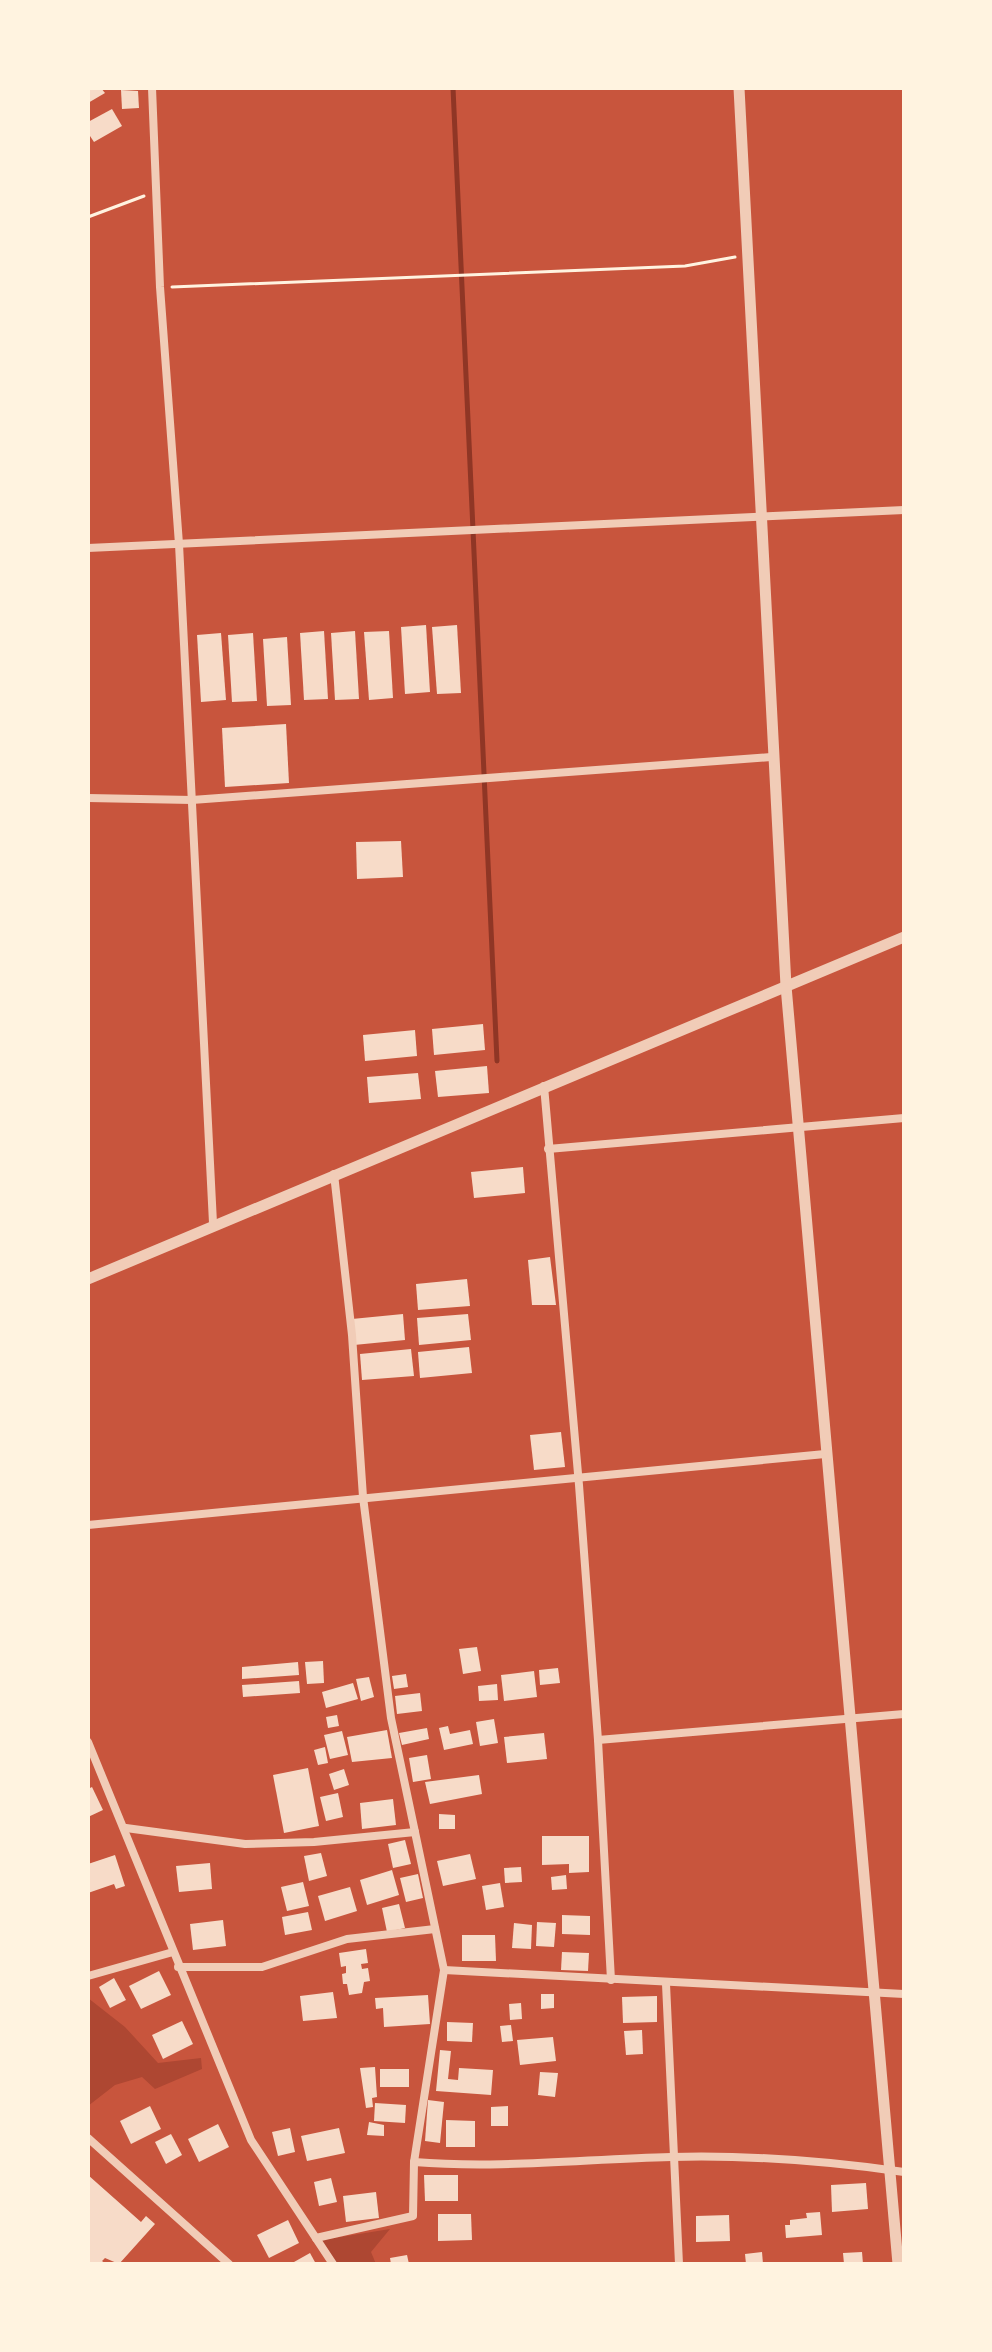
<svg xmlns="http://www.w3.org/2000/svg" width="992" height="2352" viewBox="0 0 992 2352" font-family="Figtree,sans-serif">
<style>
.green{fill:#ae4732}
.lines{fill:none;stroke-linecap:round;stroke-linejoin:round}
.stream{stroke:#8f3625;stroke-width:5}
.building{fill:#f7dbc8}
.path{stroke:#fff3e0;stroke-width:3}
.minor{stroke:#f1ccb7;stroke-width:8}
.tertiary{stroke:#f1ccb7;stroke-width:11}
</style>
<rect width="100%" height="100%" fill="#c8553d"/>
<g class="green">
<polygon points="88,1998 125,2027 158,2063 201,2058 202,2069 155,2089 142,2077 115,2085 88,2106"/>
<polygon points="390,2229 371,2252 376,2264 337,2264 322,2240"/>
</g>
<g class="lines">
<polyline class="stream" points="453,88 497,1061"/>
</g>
<g class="building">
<polygon points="88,88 101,88 105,93 88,103"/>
<polygon points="121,90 138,91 139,108 122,109"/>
<polygon points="112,109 122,126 94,142 88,133 88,122"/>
<polygon points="426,625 430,692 405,694 401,627"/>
<polygon points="457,625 461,693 437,694 432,627"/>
<polygon points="324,631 328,699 304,700 300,633"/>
<polygon points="355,631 359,699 335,700 331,633"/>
<polygon points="389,631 393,698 369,700 364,632"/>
<polygon points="221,633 226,700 201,702 197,635"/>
<polygon points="253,633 257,701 232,702 228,635"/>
<polygon points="287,637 291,705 267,706 263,639"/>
<polygon points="286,724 289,783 225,787 222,728"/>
<polygon points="401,841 403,877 357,879 356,842"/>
<polygon points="483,1024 485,1050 434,1055 432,1029"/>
<polygon points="415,1030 417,1056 365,1061 363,1035"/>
<polygon points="487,1066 489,1093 438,1097 435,1071"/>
<polygon points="418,1073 421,1099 369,1103 367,1077"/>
<polygon points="523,1167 525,1193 474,1198 471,1172"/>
<polygon points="550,1257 556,1305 532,1305 528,1260"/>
<polygon points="467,1279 470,1306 418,1310 416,1284"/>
<polygon points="403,1314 405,1340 354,1345 352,1319"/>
<polygon points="468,1314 471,1340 419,1345 417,1318"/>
<polygon points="469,1347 472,1373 420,1378 418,1352"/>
<polygon points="411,1349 414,1376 362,1380 360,1354"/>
<polygon points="561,1432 565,1467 534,1470 530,1435"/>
<polygon points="477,1647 481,1671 463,1674 459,1649"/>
<polygon points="323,1661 324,1683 307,1684 305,1662"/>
<polygon points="298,1662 299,1675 242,1679 242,1667"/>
<polygon points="558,1668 560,1683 540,1685 539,1670"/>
<polygon points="534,1671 537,1697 504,1701 501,1675"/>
<polygon points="406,1674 408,1687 394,1689 392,1676"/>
<polygon points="369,1677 374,1697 361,1701 356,1679"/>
<polygon points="299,1681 300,1693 243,1697 242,1685"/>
<polygon points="353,1683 358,1699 326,1708 322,1692"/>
<polygon points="497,1684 498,1700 479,1701 478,1686"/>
<polygon points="420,1693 422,1711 397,1714 395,1696"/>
<polygon points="337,1715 339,1726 328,1728 326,1717"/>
<polygon points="494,1719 498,1743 480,1746 476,1722"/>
<polygon points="448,1726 450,1734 470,1730 473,1744 444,1750 439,1728"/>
<polygon points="427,1728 429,1739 402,1745 399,1733"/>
<polygon points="387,1730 392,1758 352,1762 347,1737"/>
<polygon points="342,1731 348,1755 330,1759 324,1735"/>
<polygon points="544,1733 547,1759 507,1763 504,1737"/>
<polygon points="325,1747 328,1763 318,1765 314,1750"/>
<polygon points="427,1755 431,1779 413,1782 409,1758"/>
<polygon points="308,1768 319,1826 284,1833 273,1775"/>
<polygon points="344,1769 349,1785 334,1790 329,1774"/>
<polygon points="479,1775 482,1794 430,1804 425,1782"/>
<polygon points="92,1787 103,1810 88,1817 88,1789"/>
<polygon points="338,1793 343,1817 326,1821 320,1797"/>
<polygon points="393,1799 396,1825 362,1829 360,1803"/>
<polygon points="439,1814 455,1815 455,1829 439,1829"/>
<polygon points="542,1836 589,1836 589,1872 569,1873 569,1864 542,1865"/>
<polygon points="405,1840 411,1864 393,1868 388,1844"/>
<polygon points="321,1853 327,1876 309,1881 304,1856"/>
<polygon points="470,1854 476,1879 443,1886 437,1861"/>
<polygon points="115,1855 125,1886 116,1889 114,1884 88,1893 88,1864"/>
<polygon points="210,1863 212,1889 179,1892 176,1866"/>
<polygon points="521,1867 522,1882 505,1883 504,1868"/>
<polygon points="392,1870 399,1895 367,1905 360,1880"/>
<polygon points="418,1874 423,1898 406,1902 400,1878"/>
<polygon points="566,1875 567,1889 552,1890 551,1877"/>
<polygon points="303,1882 309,1906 287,1911 281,1887"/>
<polygon points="500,1883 504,1907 486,1910 482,1886"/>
<polygon points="350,1887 357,1911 325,1921 318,1896"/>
<polygon points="399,1904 405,1928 387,1932 382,1908"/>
<polygon points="308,1912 312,1930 285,1935 282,1917"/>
<polygon points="562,1915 590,1916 590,1935 562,1934"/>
<polygon points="223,1920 226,1946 193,1950 190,1924"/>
<polygon points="537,1922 556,1923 554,1947 536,1946"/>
<polygon points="514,1923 532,1925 531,1949 512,1948"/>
<polygon points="462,1935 495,1935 496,1961 462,1961"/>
<polygon points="366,1949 368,1963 361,1964 362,1969 368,1968 370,1981 364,1982 362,1993 349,1995 347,1984 343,1984 342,1974 346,1973 346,1966 341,1967 339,1953"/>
<polygon points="562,1952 589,1953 588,1971 561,1970"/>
<polygon points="159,1971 171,1995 141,2009 129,1986"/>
<polygon points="114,1978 126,2000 110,2008 99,1987"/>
<polygon points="333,1992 337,2018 303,2021 300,1996"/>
<polygon points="541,1994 554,1994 554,2008 541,2009"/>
<polygon points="428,1995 430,2024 384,2027 383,2008 376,2009 375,1998"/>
<polygon points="657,1996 657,2022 623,2023 622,1997"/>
<polygon points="521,2003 522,2019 510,2020 509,2004"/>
<polygon points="182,2021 193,2044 163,2059 152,2035"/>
<polygon points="447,2022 473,2023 472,2042 447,2041"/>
<polygon points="511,2025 513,2041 502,2042 500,2026"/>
<polygon points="642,2030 643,2054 626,2055 624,2031"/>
<polygon points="553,2037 556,2061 520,2065 517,2040"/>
<polygon points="440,2050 451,2051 448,2079 458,2080 459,2068 493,2070 491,2095 436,2091"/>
<polygon points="375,2067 377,2097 372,2098 373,2107 366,2108 360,2068"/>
<rect x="380" y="2069" width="29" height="18"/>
<polygon points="540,2072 558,2073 555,2097 538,2095"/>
<polygon points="428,2100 444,2102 440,2143 425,2141"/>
<polygon points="375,2103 406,2105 405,2123 374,2121"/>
<polygon points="150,2106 161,2129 131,2144 120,2121"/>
<polygon points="508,2106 508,2126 491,2126 491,2107"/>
<polygon points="446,2120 475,2121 475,2147 446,2147"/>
<polygon points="369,2122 384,2125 384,2136 367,2135"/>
<polygon points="218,2124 229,2147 199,2162 188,2139"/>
<polygon points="290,2128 295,2152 278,2156 272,2132"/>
<polygon points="339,2128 345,2153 307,2161 301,2136"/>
<polygon points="171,2134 182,2155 166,2164 155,2142"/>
<polygon points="88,2175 141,2222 146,2216 155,2224 119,2264 105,2258 102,2261 106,2264 88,2264"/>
<polygon points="424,2175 458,2175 458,2201 425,2201"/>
<polygon points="331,2178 337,2202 319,2206 314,2182"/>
<polygon points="866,2183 868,2209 832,2212 831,2185"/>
<polygon points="376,2192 379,2218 346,2222 343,2196"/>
<polygon points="820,2212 822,2235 786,2238 785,2225 790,2225 790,2220 807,2218 806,2213"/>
<polygon points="438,2214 471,2214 472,2240 438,2241"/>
<polygon points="729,2215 730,2241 696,2242 696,2216"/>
<polygon points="288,2220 299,2243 269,2258 257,2235"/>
<polygon points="762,2252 763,2264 746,2264 745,2254"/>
<polygon points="862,2252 863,2264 844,2264 843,2253"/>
<polygon points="310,2253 316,2264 296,2264 294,2262"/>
<polygon points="407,2255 409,2264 391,2264 390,2258"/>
</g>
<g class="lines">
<g class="path">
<polyline points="88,217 144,196"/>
<polyline points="172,287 685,266 735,257"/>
</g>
<g class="minor">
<polyline points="152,88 160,287 179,544 213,1223"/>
<polyline points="88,548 904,510"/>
<polyline points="88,798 192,800 771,757"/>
<polyline points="544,1086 579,1485 598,1740 611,1980"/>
<polyline points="548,1149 904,1118"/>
<polyline points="88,1525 825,1454"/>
<polyline points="598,1740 904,1714"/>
<polyline points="88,1742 251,2140 333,2264"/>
<polyline points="126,1828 245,1844 314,1842 415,1832"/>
<polyline points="178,1967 262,1967 347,1939 435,1929"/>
<polyline points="444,1970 904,1994"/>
<polyline points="88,1976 173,1952"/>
<polyline points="666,1984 679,2264"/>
<polyline points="88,2138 229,2264"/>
<path d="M414 2162C500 2169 585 2159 671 2157 748 2155 828 2161 904 2172"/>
<polyline points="316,2238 413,2216 414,2162 444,1970 391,1718 363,1497 352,1335 334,1174"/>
</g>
<g class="tertiary">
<polyline points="739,88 786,986 898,2264"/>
<polyline points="88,1279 904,937"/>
</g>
</g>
<rect width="992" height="2352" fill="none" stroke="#fff3e0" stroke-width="180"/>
</svg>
